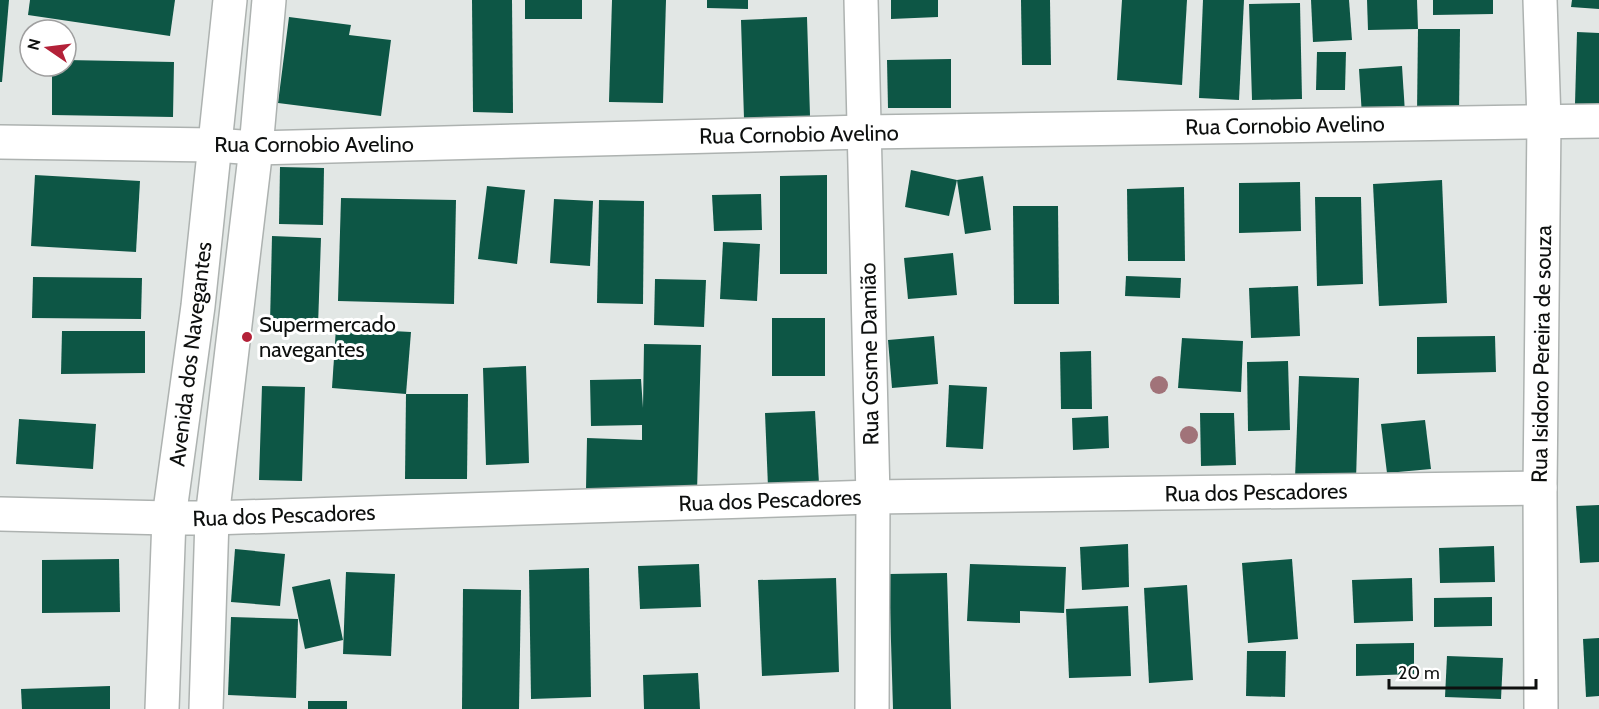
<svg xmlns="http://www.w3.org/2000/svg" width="1599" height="709" viewBox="0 0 1599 709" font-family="Cabin,sans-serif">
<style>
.building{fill:#0d5645}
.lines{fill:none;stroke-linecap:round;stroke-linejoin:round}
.minor-casing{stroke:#adb2b0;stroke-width:36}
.major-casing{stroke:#adb2b0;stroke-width:36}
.minor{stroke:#fff;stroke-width:33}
.major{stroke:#fff;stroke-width:33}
.tree{fill:#a17379}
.poi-dot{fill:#b32138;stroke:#fff;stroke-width:2}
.labels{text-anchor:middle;stroke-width:6;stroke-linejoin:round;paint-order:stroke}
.street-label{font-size:22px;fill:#0e100f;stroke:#fff}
.poi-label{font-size:22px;fill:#0e100f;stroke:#fff;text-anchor:start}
</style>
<rect width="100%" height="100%" fill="#e2e7e5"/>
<g class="building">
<polygon points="0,0 9,0 2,82 0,82"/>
<polygon points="30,0 175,0 170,36 28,15"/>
<polygon points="472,0 512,0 513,113 473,112"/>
<rect x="525" y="0" width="57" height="19"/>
<polygon points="612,0 666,0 663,103 609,102"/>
<polygon points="707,0 748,0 748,9 707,8"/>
<polygon points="891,0 938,0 938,17 891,19"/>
<polygon points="1021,0 1050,0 1051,65 1022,65"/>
<polygon points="1122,0 1187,0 1182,85 1117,80"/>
<polygon points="1203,0 1244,0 1239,100 1199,98"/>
<polygon points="1311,0 1349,0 1352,40 1313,42"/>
<polygon points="1367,0 1417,0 1418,29 1368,30"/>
<polygon points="1433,0 1493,0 1493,14 1433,15"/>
<polygon points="1572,0 1599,0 1599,9 1571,7"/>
<polygon points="1300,3 1302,99 1252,100 1249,4"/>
<polygon points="289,17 351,25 349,35 391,40 381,116 278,103"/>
<polygon points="807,17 810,116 744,119 741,20"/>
<polygon points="1418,29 1460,29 1459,114 1417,113"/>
<polygon points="1577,32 1599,33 1599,105 1575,104"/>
<polygon points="1317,52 1346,52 1345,90 1316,90"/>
<polygon points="951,59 951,108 888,108 887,60"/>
<polygon points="66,60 174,62 173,117 52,115 52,66 66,66"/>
<polygon points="1402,66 1405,113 1362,116 1359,69"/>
<polygon points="280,167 324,168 323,225 279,224"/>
<polygon points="911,170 957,180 949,216 905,207"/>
<polygon points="35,175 140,181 136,252 31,246"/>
<polygon points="827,175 827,274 780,274 780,176"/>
<polygon points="983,176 991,230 965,234 957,180"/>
<polygon points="1442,180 1447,303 1379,306 1373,184"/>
<polygon points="1300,182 1301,231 1239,233 1239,183"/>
<polygon points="487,186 525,190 517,264 478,259"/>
<polygon points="1184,187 1185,261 1128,261 1127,189"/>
<polygon points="761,194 762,230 714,231 712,195"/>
<polygon points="1315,197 1361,197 1363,284 1317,286"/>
<polygon points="341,198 456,200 454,304 338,301"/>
<polygon points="554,199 593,201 590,266 550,263"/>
<polygon points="599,200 644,201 643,304 597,303"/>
<polygon points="1013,206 1058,206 1059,304 1014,304"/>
<polygon points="272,236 321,238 318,326 270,324"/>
<polygon points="723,242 760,244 757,301 720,299"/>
<polygon points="953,253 957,295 908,299 904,258"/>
<polygon points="1126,276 1181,278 1180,298 1125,296"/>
<polygon points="33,277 142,278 141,319 32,318"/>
<polygon points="655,279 706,280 704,327 654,325"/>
<polygon points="1298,286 1300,336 1251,338 1249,288"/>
<rect x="772" y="318" width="53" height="58"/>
<polygon points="336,328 411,332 406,394 332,388"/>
<polygon points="62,331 145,331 145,373 61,374"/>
<polygon points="934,336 938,384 892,388 888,340"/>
<polygon points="1495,336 1496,372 1417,374 1417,337"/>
<polygon points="1182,338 1243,341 1241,392 1178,388"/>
<polygon points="644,344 701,345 697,492 586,489 587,438 642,440 642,425 591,426 590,380 641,379 643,408"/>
<polygon points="1091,351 1092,409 1061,409 1060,352"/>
<polygon points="1288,361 1290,430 1248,431 1247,362"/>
<polygon points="526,366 529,463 486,465 483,368"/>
<polygon points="1299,376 1359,378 1356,480 1295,478"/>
<polygon points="949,385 987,387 983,449 946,447"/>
<polygon points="262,386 305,387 302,481 259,480"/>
<polygon points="406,394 468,394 467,479 405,479"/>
<polygon points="815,411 819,484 768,487 765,413"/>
<polygon points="1200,413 1234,413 1236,465 1201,466"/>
<polygon points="1108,416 1109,448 1073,450 1072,418"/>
<polygon points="19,419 96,424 93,469 16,464"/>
<polygon points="1425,420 1431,469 1387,473 1381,424"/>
<polygon points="1599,505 1599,562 1580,563 1576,506"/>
<polygon points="1128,544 1129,587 1082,590 1080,547"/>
<polygon points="1494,546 1495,582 1440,583 1439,548"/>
<polygon points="235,549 285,554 280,606 231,602"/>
<polygon points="119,559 120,612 42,613 42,560"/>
<polygon points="1292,559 1298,639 1248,643 1242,563"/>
<polygon points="699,564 701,607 640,609 638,566"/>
<polygon points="970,564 1066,567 1064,613 1020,611 1020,623 967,621"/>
<polygon points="589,568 591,697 531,699 529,570"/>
<polygon points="346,572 395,574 391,656 343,654"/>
<polygon points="947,573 951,709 893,709 889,574"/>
<polygon points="836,578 839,672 762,676 758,580"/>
<polygon points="1412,578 1413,621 1354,623 1352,580"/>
<polygon points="330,579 343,640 305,649 292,587"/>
<polygon points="1187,585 1193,680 1149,683 1144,588"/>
<polygon points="463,589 521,590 519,709 462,709"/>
<polygon points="1492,597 1492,626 1434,627 1434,598"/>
<polygon points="1128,606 1131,676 1069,678 1066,609"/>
<polygon points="231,617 298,619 296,698 228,695"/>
<polygon points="1599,638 1599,696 1586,697 1583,639"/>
<polygon points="1414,643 1414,674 1356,676 1356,644"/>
<polygon points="1247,651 1286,651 1285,697 1246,696"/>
<polygon points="1447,656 1503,658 1501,699 1445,697"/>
<polygon points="698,673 700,709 644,709 643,675"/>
<polygon points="110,686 110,709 22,709 21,689"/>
<rect x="308" y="701" width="39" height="8"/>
</g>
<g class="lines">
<g class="minor-casing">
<g id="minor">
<polyline points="861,0 873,497 872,709"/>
<polyline points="1540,0 1544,121 1540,488 1541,709"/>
<polyline points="0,142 214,145 256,148 864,132 1599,121"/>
<polyline points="0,514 169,518 212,518 873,497 1540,488"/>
</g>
</g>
<g class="major-casing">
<g id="major">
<polyline points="162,709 169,518 198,306 230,0"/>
<polyline points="206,709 212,518 256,148 269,0"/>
</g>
</g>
<use href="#minor" class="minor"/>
<use href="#major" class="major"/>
</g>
<g class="tree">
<circle cx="1159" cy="385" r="9"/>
<circle cx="1189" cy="435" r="9"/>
</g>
<circle class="poi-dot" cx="247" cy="337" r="6"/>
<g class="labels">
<g class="street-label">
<text transform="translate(1285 125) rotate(-1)" y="8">Rua Cornobio Avelino</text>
<text transform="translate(799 134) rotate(-1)" y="8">Rua Cornobio Avelino</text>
<text x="314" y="152">Rua Cornobio Avelino</text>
<text transform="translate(190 354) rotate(-83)" y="8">Avenida dos Navegantes</text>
<text transform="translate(869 354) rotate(-91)" y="8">Rua Cosme Damião</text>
<text transform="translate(1541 354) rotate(-89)" y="8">Rua Isidoro Pereira de souza</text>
<text transform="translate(1256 492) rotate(-1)" y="8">Rua dos Pescadores</text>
<text transform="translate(770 500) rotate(-2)" y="8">Rua dos Pescadores</text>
<text transform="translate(284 515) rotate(-2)" y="8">Rua dos Pescadores</text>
</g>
<g class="poi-label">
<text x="259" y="332">Supermercado<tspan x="259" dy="25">navegantes</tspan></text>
</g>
</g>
<g transform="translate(48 48) rotate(284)"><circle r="28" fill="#ffffff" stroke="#9f9f9f" stroke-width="1.5"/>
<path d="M0-4.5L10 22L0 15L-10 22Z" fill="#b32138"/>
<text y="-9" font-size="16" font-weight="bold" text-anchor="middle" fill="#0e100f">N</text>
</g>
<path d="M1389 679v9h147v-9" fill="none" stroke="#0e100f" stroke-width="3"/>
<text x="1398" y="679" font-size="18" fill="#0e100f" stroke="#ffffff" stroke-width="4.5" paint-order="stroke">20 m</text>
</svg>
